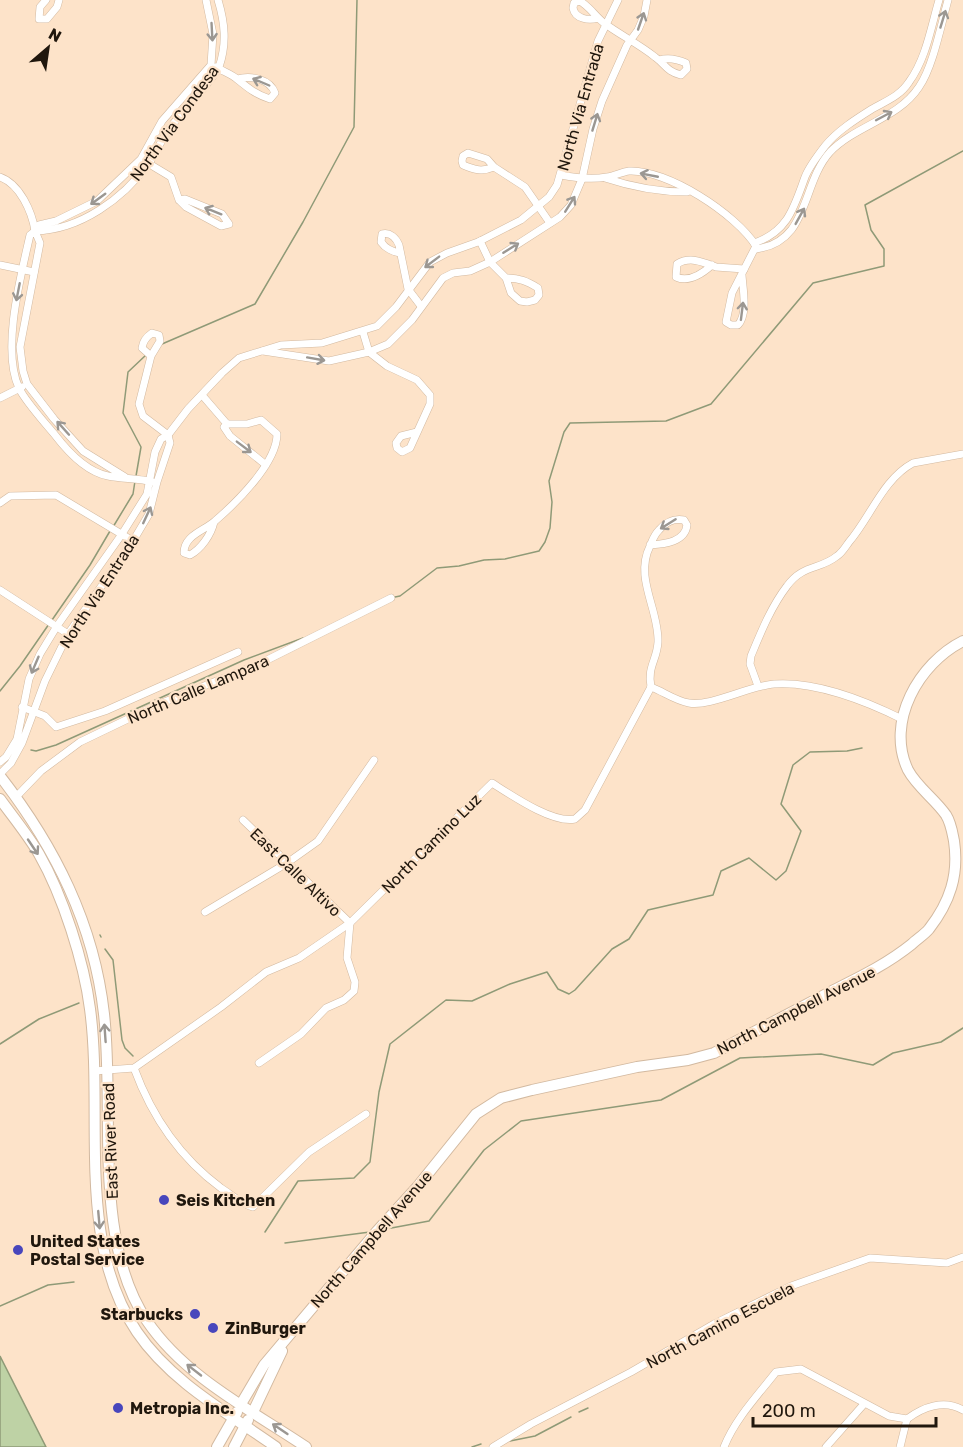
<svg xmlns="http://www.w3.org/2000/svg" width="963" height="1447" viewBox="0 0 963 1447" font-family="Rubik,sans-serif">
<style>
.water{fill:#bed2a5;stroke:#8f9a77;stroke-width:1.5}
.lines{fill:none;stroke-linecap:round;stroke-linejoin:round}
.stream{stroke:#8f9a77;stroke-width:1.5}
.street-casing{stroke:#d2b9a0;stroke-width:8}
.secondary-casing{stroke:#d2b9a0;stroke-width:12}
.primary-casing{stroke:#d2b9a0;stroke-width:12}
.street{stroke:#fff;stroke-width:7}
.secondary{stroke:#fff;stroke-width:10}
.primary{stroke:#fff;stroke-width:10}
.oneway{stroke:#9b9792}
.poi-dot{fill:#4846bc;stroke:#fde3c9;stroke-width:2}
.labels{text-anchor:middle;stroke-width:4.5;stroke-linejoin:round;paint-order:stroke}
.street-label{font-size:16px;fill:#20170d;stroke:#fde3c9}
.poi-label{font-size:16px;font-weight:bold;fill:#20170d;stroke:#fde3c9;text-anchor:start}
</style>
<rect width="100%" height="100%" fill="#fde3c9"/>
<polygon class="water" points="0,1356 46,1447 0,1447"/>
<g class="lines">
<g class="stream">
<polyline points="162,344 255,304 303,222 354,127 357,0"/>
<polyline points="136,476 141,447 123,413 128,372 146,355"/>
<polyline points="113,527 133,494 135,481"/>
<polyline points="395,597 400,596 437,568 459,566 484,560 505,559 539,551 545,542 550,528 552,502 549,481 564,432 570,423 666,421 711,404 813,283 884,266 884,249 871,230 865,205 963,151"/>
<polyline points="52,620 90,565 110,531"/>
<polyline points="0,691 20,666 49,624"/>
<polyline points="31,750 36,751 56,745 244,660 303,638"/>
<polyline points="100,935 101,937"/>
<polyline points="105,949 113,960 122,1040 125,1048 133,1056"/>
<polyline points="0,1044 39,1019 79,1003"/>
<polyline points="386,1229 429,1221 484,1150 521,1121 661,1100 740,1058 821,1054 873,1065 893,1053 941,1042 963,1028"/>
<polyline points="265,1232 298,1181 354,1178 370,1162 379,1092 390,1044 446,1000 472,1001 510,984 547,972 558,989 569,994 575,990 612,949 629,939 648,910 713,895 721,871 749,858 776,880 786,871 801,831 781,804 793,765 810,752 847,751 862,748"/>
<polyline points="285,1243 370,1232"/>
<polyline points="0,1306 48,1285 74,1282"/>
<polyline points="579,1412 588,1408"/>
<polyline points="510,1441 535,1436 571,1417"/>
<polyline points="472,1447 481,1444"/>
</g>
<g class="street-casing">
<g id="street">
<polyline points="46,0 40,7 39,19 47,19 57,7 59,0"/>
<path d="M206 0 213 34 211 65 162 121 141 159 97 201 56 221 39 225 35 231C80 230 123 199 149 163 157 151 163 136 173 124 182 112 214 79 219 67 227 44 225 23 218 0"/>
<path d="M598 18C589 21 575 19 573 8L574 3 580 1C590 7 595 16 604 23 620 35 639 44 655 57 665 64 667 72 681 75L687 69 686 63C677 59 669 57 659 60"/>
<path d="M216 67C222 71 231 74 237 79 248 88 255 94 270 99L275 93C270 79 251 75 237 79"/>
<polyline points="146,162 171,177 179,200 186,207 221,226 229,224 222,214 185,199 179,200"/>
<path d="M494 167C482 172 475 170 463 165L462 161 463 156 468 153 487 159 494 167 525 187 550 223"/>
<path d="M561 175C576 178 591 180 607 177 614 176 622 172 629 171 667 169 736 214 756 246L732 293 726 322 731 325H738C748 314 743 290 742 275"/>
<path d="M0 177C20 184 32 212 35 231"/>
<path d="M605 178C632 187 658 192 687 192"/>
<path d="M480 241 490 262 506 278 511 293 520 301 527 302 535 300 539 295 538 288C527 281 519 278 506 278"/>
<path d="M754 243C788 232 794 207 805 177 809 167 818 155 825 146 837 131 856 119 872 109 886 101 900 96 909 82 926 59 931 27 939 0"/>
<path d="M756 249C810 242 801 184 830 152 856 125 898 119 919 87 933 67 941 25 948 0"/>
<path d="M400 253C393 252 385 248 381 242L382 234C390 232 396 238 399 245L408 289 421 306"/>
<polyline points="0,265 34,272"/>
<path d="M712 265C702 274 689 283 676 277L677 264C690 256 703 262 716 267L744 269"/>
<polyline points="363,332 369,352 387,366 417,380 430,395 430,404 410,448 402,452 397,448 396,443 401,436 417,432"/>
<polyline points="263,351 329,361 369,352 388,344 412,320 443,278 453,273 470,271 490,262 560,217 571,205 582,179 593,129 602,101 627,45 638,30 644,16 647,0"/>
<path d="M151 356 142 348C143 341 146 337 152 333L159 335 160 341 151 356 139 404 143 416 168 435 188 409 222 373 239 358 281 345 322 343 377 326 396 307 430 262 447 253 478 242 521 220 549 197 557 185 598 41 618 0"/>
<polyline points="202,395 227,424"/>
<polyline points="0,398 22,387"/>
<path d="M125 477 83 451 54 419 27 384 23 371 20 347 40 243 35 231 30 235C21 275 1 350 19 388 25 401 45 423 55 435 68 452 87 472 108 476 123 479 139 478 153 482"/>
<polyline points="0,503 10,496 56,495 133,541"/>
<path d="M214 522C211 535 201 549 190 555L184 553C184 535 204 531 215 521 236 503 277 463 277 434L261 420 247 424H227L224 427 230 436 266 465"/>
<path d="M650 545C665 544 685 542 687 525L684 520C673 518 666 522 659 530 654 535 653 539 650 546 634 578 659 609 658 642 657 660 647 667 651 687"/>
<polyline points="0,590 68,634"/>
<path d="M758 686 750 664 751 656C761 632 771 607 787 586 803 564 820 570 837 556 842 553 846 546 849 542 870 518 883 479 913 463L963 454"/>
<path d="M651 687C664 692 676 701 689 703 710 707 749 686 774 684 815 681 866 701 902 719"/>
<polyline points="22,707 45,716 56,727 105,711 238,652"/>
<polyline points="0,762 6,757 17,739 29,679 40,654 57,626 122,534 147,494 155,452 161,439 168,435 170,443 157,482 149,514 133,541 68,634 45,681 22,743 11,763 0,774"/>
<polyline points="16,797 41,771 80,742 157,705 261,663 391,598"/>
<polyline points="243,820 350,923 347,958 355,982 354,991 344,1000 326,1008 301,1034 259,1063"/>
<polyline points="205,912 287,863 318,841 374,760"/>
<path d="M134 1068C152 1117 179 1157 221 1188 232 1195 241 1204 253 1207L309 1152 366 1114"/>
<path d="M94 1071 134 1068 221 1007 266 972 299 958 350 923 492 783C511 795 553 824 575 819L585 810 651 687"/>
<polyline points="493,1447 531,1424 631,1372 714,1324 791,1286 870,1258 947,1263 963,1257"/>
<path d="M724 1447C735 1419 758 1395 776 1372L801 1369 889 1416 907 1419C923 1407 944 1399 963 1410"/>
<polyline points="826,1447 864,1404"/>
<polyline points="900,1447 907,1419"/>
</g>
</g>
<g class="secondary-casing">
<g id="secondary">
<path d="M241 1404 264 1365 377 1231 418 1186 476 1114 501 1098 532 1090 637 1067 688 1060 714 1053C754 1032 794 1011 834 990 862 976 887 964 912 944 917 939 924 935 929 929 950 902 959 875 954 841 952 831 951 823 946 815 935 799 917 787 908 770 885 722 919 663 963 641"/>
<polyline points="253,1412 282,1351"/>
</g>
</g>
<g class="primary-casing">
<g id="primary">
<path d="M0 776C55 847 94 924 104 1014 115 1109 92 1240 147 1321 185 1377 251 1410 306 1447"/>
<path d="M0 799C13 817 28 835 39 854 63 896 84 962 90 1009 104 1113 75 1241 137 1332 171 1382 228 1413 276 1447"/>
<polyline points="217,1447 237,1412"/>
<polyline points="234,1447 248,1420"/>
</g>
</g>
<use href="#street" class="street"/>
<use href="#secondary" class="secondary"/>
<use href="#primary" class="primary"/>
</g>
<defs><path id="oneway-shaft" d="M-6 0H5M1.5-3L5.5 0L1.5 3" fill="none" stroke-width="1.6" stroke-linecap="round" stroke-linejoin="round" transform="scale(1.5)"/></defs>
<g class="oneway">
<use href="#oneway-shaft" transform="translate(943 19) rotate(-73)"/>
<use href="#oneway-shaft" transform="translate(641 21) rotate(-71)"/>
<use href="#oneway-shaft" transform="translate(212 32) rotate(87)"/>
<use href="#oneway-shaft" transform="translate(261 82) rotate(-157)"/>
<use href="#oneway-shaft" transform="translate(884 116) rotate(-28)"/>
<use href="#oneway-shaft" transform="translate(595 122) rotate(-73)"/>
<use href="#oneway-shaft" transform="translate(649 175) rotate(-169)"/>
<use href="#oneway-shaft" transform="translate(98 199) rotate(144)"/>
<use href="#oneway-shaft" transform="translate(570 204) rotate(-58)"/>
<use href="#oneway-shaft" transform="translate(213 211) rotate(-158)"/>
<use href="#oneway-shaft" transform="translate(800 216) rotate(-61)"/>
<use href="#oneway-shaft" transform="translate(511 248) rotate(-32)"/>
<use href="#oneway-shaft" transform="translate(432 262) rotate(143)"/>
<use href="#oneway-shaft" transform="translate(18 292) rotate(101)"/>
<use href="#oneway-shaft" transform="translate(742 311) rotate(-83)"/>
<use href="#oneway-shaft" transform="translate(316 359) rotate(10)"/>
<use href="#oneway-shaft" transform="translate(63 428) rotate(-132)"/>
<use href="#oneway-shaft" transform="translate(244 447) rotate(37)"/>
<use href="#oneway-shaft" transform="translate(147 515) rotate(-65)"/>
<use href="#oneway-shaft" transform="translate(668 524) rotate(148)"/>
<use href="#oneway-shaft" transform="translate(35 665) rotate(113)"/>
<use href="#oneway-shaft" transform="translate(33 847) rotate(56)"/>
<use href="#oneway-shaft" transform="translate(105 1033) rotate(-94)"/>
<use href="#oneway-shaft" transform="translate(99 1220) rotate(85)"/>
<use href="#oneway-shaft" transform="translate(194 1370) rotate(-142)"/>
<use href="#oneway-shaft" transform="translate(280 1429) rotate(-146)"/>
</g>
<g class="poi-dot">
<circle cx="164" cy="1200" r="6"/>
<circle cx="18" cy="1250" r="6"/>
<circle cx="195" cy="1314" r="6"/>
<circle cx="213" cy="1328" r="6"/>
<circle cx="118" cy="1408" r="6"/>
</g>
<g class="labels">
<g class="street-label">
<text transform="translate(580 107) rotate(-74)" y="6">North Via Entrada</text>
<text transform="translate(174 123) rotate(-54)" y="6">North Via Condesa</text>
<text transform="translate(99 591) rotate(-57)" y="6">North Via Entrada</text>
<text transform="translate(198 689) rotate(-23)" y="6">North Calle Lampara</text>
<text transform="translate(431 843) rotate(-45)" y="6">North Camino Luz</text>
<text transform="translate(296 872) rotate(44)" y="6">East Calle Altivo</text>
<text transform="translate(796 1010) rotate(-27)" y="6">North Campbell Avenue</text>
<text transform="translate(110 1141) rotate(-92)" y="6">East River Road</text>
<text transform="translate(371 1239) rotate(-49)" y="6">North Campbell Avenue</text>
<text transform="translate(720 1325) rotate(-28)" y="6">North Camino Escuela</text>
</g>
<g class="poi-label">
<text x="176" y="1206">Seis Kitchen</text>
<text x="30" y="1247">United States<tspan x="30" dy="18">Postal Service</tspan></text>
<text x="183" y="1320" text-anchor="end">Starbucks</text>
<text x="225" y="1334">ZinBurger</text>
<text x="130" y="1414">Metropia Inc.</text>
</g>
</g>
<g transform="translate(48 48) rotate(29)" stroke="#fde3c9" stroke-width="4.5" paint-order="stroke">
<path d="M0-4.5L10 22L0 15L-10 22Z" fill="#20170d"/>
<text y="-9" font-size="16" font-weight="bold" text-anchor="middle" fill="#20170d">N</text>
</g>
<path d="M753 1417v9h183v-9" fill="none" stroke="#20170d" stroke-width="3"/>
<text x="762" y="1417" font-size="18" fill="#20170d" stroke="#fde3c9" stroke-width="4.5" paint-order="stroke">200 m</text>
</svg>
